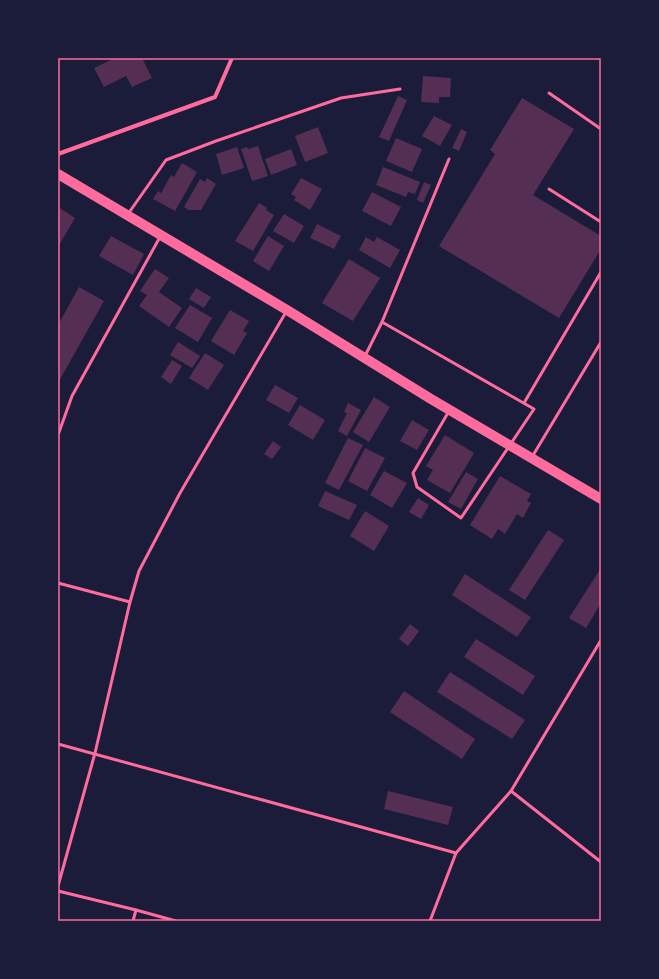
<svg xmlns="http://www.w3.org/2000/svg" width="659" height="979" viewBox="0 0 659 979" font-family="'PT Sans Narrow',sans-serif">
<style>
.building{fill:#542f53}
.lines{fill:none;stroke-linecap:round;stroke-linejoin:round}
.service{stroke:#ff6b9d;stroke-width:3}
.minor{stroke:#ff6b9d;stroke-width:4}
.primary{stroke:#ff6b9d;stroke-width:10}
.neatline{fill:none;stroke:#ff6b9d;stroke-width:1.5}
</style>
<rect width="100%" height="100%" fill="#1b1b3a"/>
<g class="building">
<polygon points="115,58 142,58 152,78 132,87 126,76 104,87 94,68"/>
<polygon points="423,76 451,78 450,97 439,97 439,103 421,102"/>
<polygon points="398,96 407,100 389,141 379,137"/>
<polygon points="522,98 574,129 533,195 601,236 601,249 559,318 439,246 495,154 490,150"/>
<polygon points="434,116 452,125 440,146 422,136"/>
<polygon points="318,127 328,153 305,162 295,136"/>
<polygon points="461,129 467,132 459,151 452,148"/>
<polygon points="396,138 422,149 412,172 386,161"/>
<polygon points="258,146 268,176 252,181 241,149 247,147 248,149"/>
<polygon points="237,147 244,168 222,175 216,154"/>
<polygon points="291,149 297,165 271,175 265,159"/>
<polygon points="182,163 197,172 175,211 153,199 158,191 161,193 171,175 174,177"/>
<polygon points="383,167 420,182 415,194 408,192 406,197 376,185"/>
<polygon points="207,178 216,184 201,210 189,210 184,207 200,179 205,182"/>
<polygon points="301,178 322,189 310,210 294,200 296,197 291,194"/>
<polygon points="424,182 431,185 423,203 417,200"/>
<polygon points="372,192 401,207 391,226 362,211"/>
<polygon points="259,203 267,208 266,210 274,215 253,251 235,241"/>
<polygon points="58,207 75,218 58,247"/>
<polygon points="284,214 304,226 294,243 273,231"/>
<polygon points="317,224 341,236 334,249 310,238"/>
<polygon points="111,236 144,254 133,275 99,256"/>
<polygon points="268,236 284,246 269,271 253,261"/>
<polygon points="366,237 374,242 377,237 400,250 390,268 359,250"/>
<polygon points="349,259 380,278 353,321 322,303"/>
<polygon points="155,269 169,278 159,292 182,308 169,327 139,306 147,295 140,291"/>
<polygon points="79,287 104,301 58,383 58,325"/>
<polygon points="196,288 211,297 204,308 189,299"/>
<polygon points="190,305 212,318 198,342 175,328"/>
<polygon points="230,310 249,321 243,331 247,333 234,355 211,341"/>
<polygon points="178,342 200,356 192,368 170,355"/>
<polygon points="205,353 224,365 208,390 189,378"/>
<polygon points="172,360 182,366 171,384 161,377"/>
<polygon points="275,385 298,398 289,413 266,400"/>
<polygon points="374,397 390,407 369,442 353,432"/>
<polygon points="348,403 361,410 347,436 338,431 347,413 344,412"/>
<polygon points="300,405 325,420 313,440 288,425"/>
<polygon points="412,420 429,430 417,450 400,441"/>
<polygon points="445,435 474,453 450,493 427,480 433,470 426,466"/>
<polygon points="348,438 363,445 339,490 325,483"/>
<polygon points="273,441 281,447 272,459 264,454"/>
<polygon points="365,448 385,458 367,491 348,481"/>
<polygon points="384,471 407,483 392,508 370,495"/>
<polygon points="466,472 478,479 461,509 448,502"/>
<polygon points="500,476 531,494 527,501 531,503 523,518 517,514 505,534 498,529 492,539 470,525"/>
<polygon points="325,491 357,505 349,520 318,506"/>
<polygon points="418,498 429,505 421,519 409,512"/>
<polygon points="365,511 389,526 374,551 350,536"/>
<polygon points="548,530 564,540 525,600 509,590"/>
<polygon points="599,571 601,572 601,603 586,628 569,618"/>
<polygon points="465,574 531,617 517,637 452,595"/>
<polygon points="410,624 419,631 408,646 399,639"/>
<polygon points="476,639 535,676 523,695 464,657"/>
<polygon points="450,672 525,720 512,739 437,692"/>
<polygon points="404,691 475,739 462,759 390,712"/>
<polygon points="388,791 453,807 448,825 384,809"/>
</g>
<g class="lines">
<g class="service">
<polyline points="549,93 601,129"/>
<polyline points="549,189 601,222"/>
<polyline points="128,214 166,160 216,141 341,98 400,89"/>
<polyline points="382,322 449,159"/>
<polyline points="365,356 382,322 534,409 461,518 417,487 413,473 449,411"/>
<polyline points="524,403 601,272"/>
<polyline points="58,435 72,396 160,237"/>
<polyline points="532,457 601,342"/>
<polyline points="58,583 130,602"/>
<polyline points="58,744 456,853"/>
<polyline points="511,791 601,862"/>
<polyline points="58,886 95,753 130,602 139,571 180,493 286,312"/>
<polyline points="58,891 136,910"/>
<polyline points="133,921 136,910 176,921"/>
<polyline points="430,921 456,853 511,791 601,640"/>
</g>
<polyline class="minor" points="58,154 215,97 232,58"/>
<polyline class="primary" points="58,174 287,310 431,399 601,499"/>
</g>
<rect width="659" height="979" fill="none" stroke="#1b1b3a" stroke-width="118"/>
<rect x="59" y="59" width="541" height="861" class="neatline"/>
</svg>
